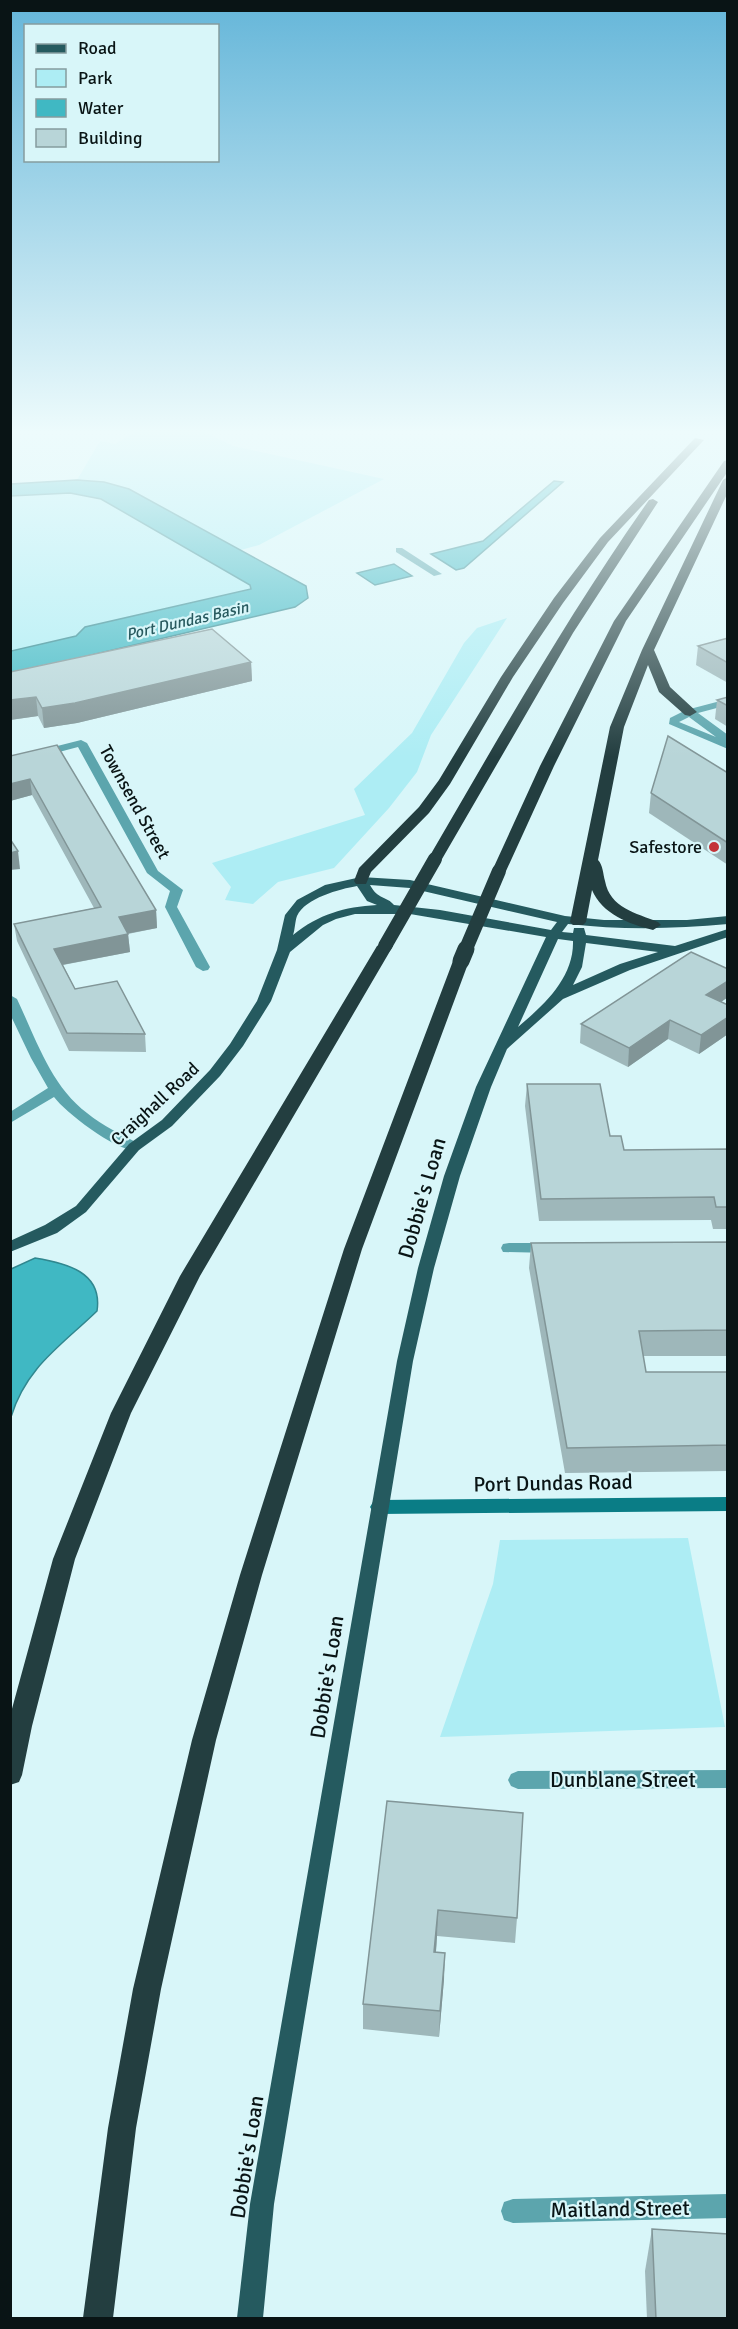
<svg xmlns="http://www.w3.org/2000/svg" width="738" height="2329" viewBox="0 0 738 2329" font-family="Signika,sans-serif">
<style>
.green{fill:#adedf4}
.water{fill:#40b8c3;stroke:#30878f;stroke-width:1.5}
.lines{fill:none;stroke-linecap:round;stroke-linejoin:round}
.street{fill:#5ca5ad;fill-rule:evenodd}
.secondary{fill:#0a7d86;fill-rule:evenodd}
.primary{fill:#255a5f;fill-rule:evenodd}
.highway{fill:#233e40;fill-rule:evenodd}
.highway-bridge-far1{stroke:#233e40;stroke-width:14}
.highway-bridge{stroke:#233e40;stroke-width:17}
.wall{fill:#9eb7ba}
.shaded-wall{fill:#819597}
.building{fill:#b8d5d8;stroke:#819597;stroke-width:1.5}
.poi-dot{fill:#c33438;stroke:#d8f6f9;stroke-width:2}
.labels{text-anchor:middle;stroke-width:4.5;stroke-linejoin:round;paint-order:stroke}
.far-water-label{font-size:16px;font-style:italic;fill:#285a5f;stroke:#d8f6f9}
.street-label{font-size:18px;fill:#091415;stroke:#d8f6f9}
.poi-label{font-size:18px;fill:#091415;stroke:#d8f6f9;text-anchor:end}
.near-street-label{font-size:21px;fill:#091415;stroke:#d8f6f9}
</style>
<rect width="100%" height="100%" fill="#d8f6f9"/>
<g class="green">
<polygon points="136,431 203,431 233,446 384,479 259,545 241,550 129,489 77,480 100,441 115,444"/>
<polygon points="70,493 101,499 250,585 251,589 86,627 76,636 11,651 11,496"/>
<polygon points="507,618 431,735 417,772 389,808 334,868 278,882 253,904 225,900 231,887 212,863 365,815 354,789 412,733 464,643 477,628"/>
<polygon points="688,1538 725,1727 440,1737 493,1584 500,1540"/>
</g>
<g class="water">
<polygon points="77,480 104,482 129,489 306,586 308,598 295,607 11,674 11,651 76,636 85,627 251,589 250,585 101,499 70,493 11,496 11,484"/>
<polygon points="554,481 563,482 464,568 456,570 431,554 483,541"/>
<polygon points="394,564 412,576 375,585 357,573"/>
<path d="M35 1258C66 1263 103 1272 97 1311 62 1345 26 1367 11 1417V1269Z"/>
</g>
<g class="lines">
<g class="street">
<polygon points="396,548 402,548 442,574 434,576 396,552"/>
<path d="M728 699V705L698 713 728 735V749L669 724 670 718 686 710ZM689 717 716 737 679 722Z"/>
<polygon points="81,740 87,743 158,871 183,890 177,907 210,967 208,970 203,971 196,967 165,907 170,891 147,873 78,747 10,765 10,758"/>
<path d="M10 995 17 999C36 1039 51 1086 87 1113 103 1126 121 1134 139 1144L141 1147 139 1150C120 1155 66 1113 54 1097L10 1123V1112L48 1088 31 1058 10 1014Z"/>
<polygon points="509,1243 551,1243 559,1248 551,1253 503,1252 501,1248 503,1244"/>
<polygon points="728,1770 728,1788 518,1789 511,1786 508,1780 511,1774 518,1771"/>
<polygon points="728,2194 728,2218 513,2223 504,2220 501,2211 504,2202 513,2199"/>
</g>
<polygon class="secondary" points="728,1497 728,1511 379,1514 373,1512 370,1507 373,1502 379,1500"/>
<path class="primary" d="M361 877 410 880 565 916 604 920H687L728 916V924C674 929 621 930 568 924L562 932 573 933 574 928H584L586 935 675 946 728 929V937L630 970 563 999 507 1049 491 1087 460 1176 434 1268 413 1361 274 2204 263 2318H237L250 2204 397 1361 418 1268 444 1176 476 1087 546 937 410 914H355L336 919 323 925 290 952 271 1001 243 1046 220 1076 172 1126 139 1150 86 1212 57 1233 10 1252V1241L45 1225 76 1206 129 1144 162 1120 210 1070 230 1044 257 1001 277 950 285 915 297 900 325 885ZM370 885 410 888 557 922 551 930 440 910 394 905C387 896 378 900 370 885ZM357 886 367 901 377 905C344 907 319 914 293 935 295 930 295 921 297 916 305 898 340 889 357 886ZM558 939 573 941C574 978 544 1005 518 1027ZM586 943 658 952 620 964 573 985 582 967Z"/>
<g class="highway">
<polygon points="695,438 704,440 608,542 563,603 513,677 450,784 429,813 371,872 366,884 356,884 354,881 359,868 419,807 439,780 501,677 554,598 600,538"/>
<polygon points="728,460 728,471 626,621 554,766 506,871 504,874 494,874 492,871 540,766 614,621 724,461"/>
<path d="M728 477V492L654 650 670 687 697 712 690 716 685 715 659 692 648 665 624 727 598 860C603 865 603 874 605 881 610 908 636 913 658 922L661 925 653 930C629 924 602 914 592 890L586 922 583 925H573L570 922 610 727 642 650 723 480Z"/>
<path d="M653 499 658 502 573 633 442 859 435 863 430 862 428 859C499 737 568 615 649 500Z"/>
<polygon points="385,941 393,946 200,1276 131,1413 75,1559 32,1726 22,1775 19,1782 10,1785 10,1716 53,1559 111,1413 180,1276 377,946"/>
<polygon points="461,956 469,961 362,1249 262,1575 216,1740 161,1989 136,2128 113,2318 83,2318 108,2128 133,1989 192,1740 240,1575 344,1249 453,961"/>
</g>
<g class="highway-bridge-far1">
<polyline points="385,946 435,859"/>
<polyline points="465,951 499,871"/>
</g>
<polyline class="highway-bridge" points="461,961 466,949"/>
</g>
<g class="wall">
<polygon points="728,638 728,683 696,665 698,646"/>
<polygon points="251,662 252,681 77,723 44,728 38,716 10,720 10,672"/>
<polygon points="728,697 728,727 715,719 717,700"/>
<polygon points="10,756 156,910 157,928 128,934 130,952 63,965 75,989 145,1034 146,1052 69,1051 17,941 14,924 94,908 32,795 10,801"/>
<polygon points="728,773 728,865 649,813 651,793"/>
<polygon points="728,969 728,997 721,1002 728,1005 728,1034 699,1054 668,1039 628,1067 580,1043 581,1024"/>
<polygon points="527,1084 610,1136 624,1150 728,1149 728,1229 713,1229 711,1220 539,1221 525,1106"/>
<polygon points="728,1242 728,1356 643,1356 646,1372 728,1372 728,1471 565,1473 529,1268 531,1243"/>
<polygon points="387,1801 517,1918 515,1943 437,1936 436,1952 444,1979 439,2037 363,2029 363,2004"/>
<polygon points="652,2229 728,2319 647,2319 645,2271"/>
</g>
<g class="shaded-wall">
<polygon points="251,662 252,681 77,723 44,728 42,708"/>
<polygon points="36,697 38,716 10,720 10,700"/>
<polygon points="30,779 32,795 10,801 10,784"/>
<polygon points="18,851 20,869 10,870 10,853"/>
<polygon points="156,910 157,928 120,935 119,917"/>
<polygon points="128,934 130,952 56,966 54,949"/>
<polygon points="728,981 728,997 704,1014 706,995"/>
<polygon points="728,1017 728,1034 699,1054 701,1035"/>
<polygon points="670,1020 668,1039 628,1067 629,1048"/>
<polygon points="438,1910 437,1936 434,1978 434,1952"/>
<polygon points="445,1953 444,1979 439,2037 440,2011"/>
</g>
<g class="building">
<polygon points="212,629 251,662 75,703 42,708 36,697 10,700 10,672"/>
<polygon points="728,638 728,663 698,646"/>
<polygon points="728,697 728,706 717,700"/>
<polygon points="668,736 728,773 728,843 651,793"/>
<polygon points="57,745 156,910 119,917 128,934 54,949 75,989 117,981 145,1034 67,1033 14,924 101,907 30,779 10,784 10,756"/>
<polygon points="10,839 18,851 10,853"/>
<polygon points="691,952 728,969 728,981 706,995 728,1005 728,1017 701,1035 670,1020 629,1048 581,1024"/>
<polygon points="527,1084 600,1084 610,1136 621,1136 624,1150 728,1149 728,1207 716,1207 714,1197 541,1199"/>
<polygon points="728,1242 728,1330 639,1331 646,1372 728,1372 728,1445 567,1448 531,1243"/>
<polygon points="387,1801 523,1813 517,1918 438,1910 434,1952 445,1953 440,2011 363,2004"/>
<polygon points="652,2229 728,2234 728,2319 656,2319"/>
</g>
<linearGradient id="sky" x2="0" y2="1"><stop stop-color="#65b6d9"/><stop offset="0.57" stop-color="#edfbfc"/><stop offset="1" stop-color="#edfbfc" stop-opacity="0"/></linearGradient>
<rect width="738" height="757" fill="url(#sky)"/>
<circle class="poi-dot" cx="714" cy="847" r="6"/>
<g class="labels">
<g class="far-water-label">
<text transform="translate(187 620) rotate(-13)" y="6">Port Dundas Basin</text>
</g>
<g class="street-label">
<text transform="translate(135 802) rotate(61)" y="6">Townsend Street</text>
<text transform="translate(155 1104) rotate(-43)" y="6">Craighall Road</text>
</g>
<g class="poi-label">
<text x="702" y="853">Safestore</text>
</g>
<g class="near-street-label">
<text transform="translate(422 1198) rotate(-74)" y="7">Dobbie's Loan</text>
<text transform="translate(553 1483) rotate(-1)" y="7">Port Dundas Road</text>
<text transform="translate(327 1677) rotate(-81)" y="7">Dobbie's Loan</text>
<text x="623" y="1787">Dunblane Street</text>
<text transform="translate(247 2157) rotate(-81)" y="7">Dobbie's Loan</text>
<text transform="translate(620 2209) rotate(-1)" y="7">Maitland Street</text>
</g>
</g>
<rect width="738" height="2329" fill="none" stroke="#091415" stroke-width="24"/>
<rect x="24" y="24" width="195" height="138" fill="#d8f6f9" stroke="#859c9e" stroke-width="1.5"/>
<rect x="36" y="44" width="30" height="9" fill="#255a5f" stroke="#859c9e" stroke-width="1.5"/>
<text x="78" y="54" font-size="18" fill="#091415">Road</text>
<rect x="36" y="69" width="30" height="18" fill="#adedf4" stroke="#859c9e" stroke-width="1.5"/>
<text x="78" y="84" font-size="18" fill="#091415">Park</text>
<rect x="36" y="99" width="30" height="18" fill="#40b8c3" stroke="#859c9e" stroke-width="1.5"/>
<text x="78" y="114" font-size="18" fill="#091415">Water</text>
<rect x="36" y="129" width="30" height="18" fill="#b8d5d8" stroke="#859c9e" stroke-width="1.5"/>
<text x="78" y="144" font-size="18" fill="#091415">Building</text>
</svg>
